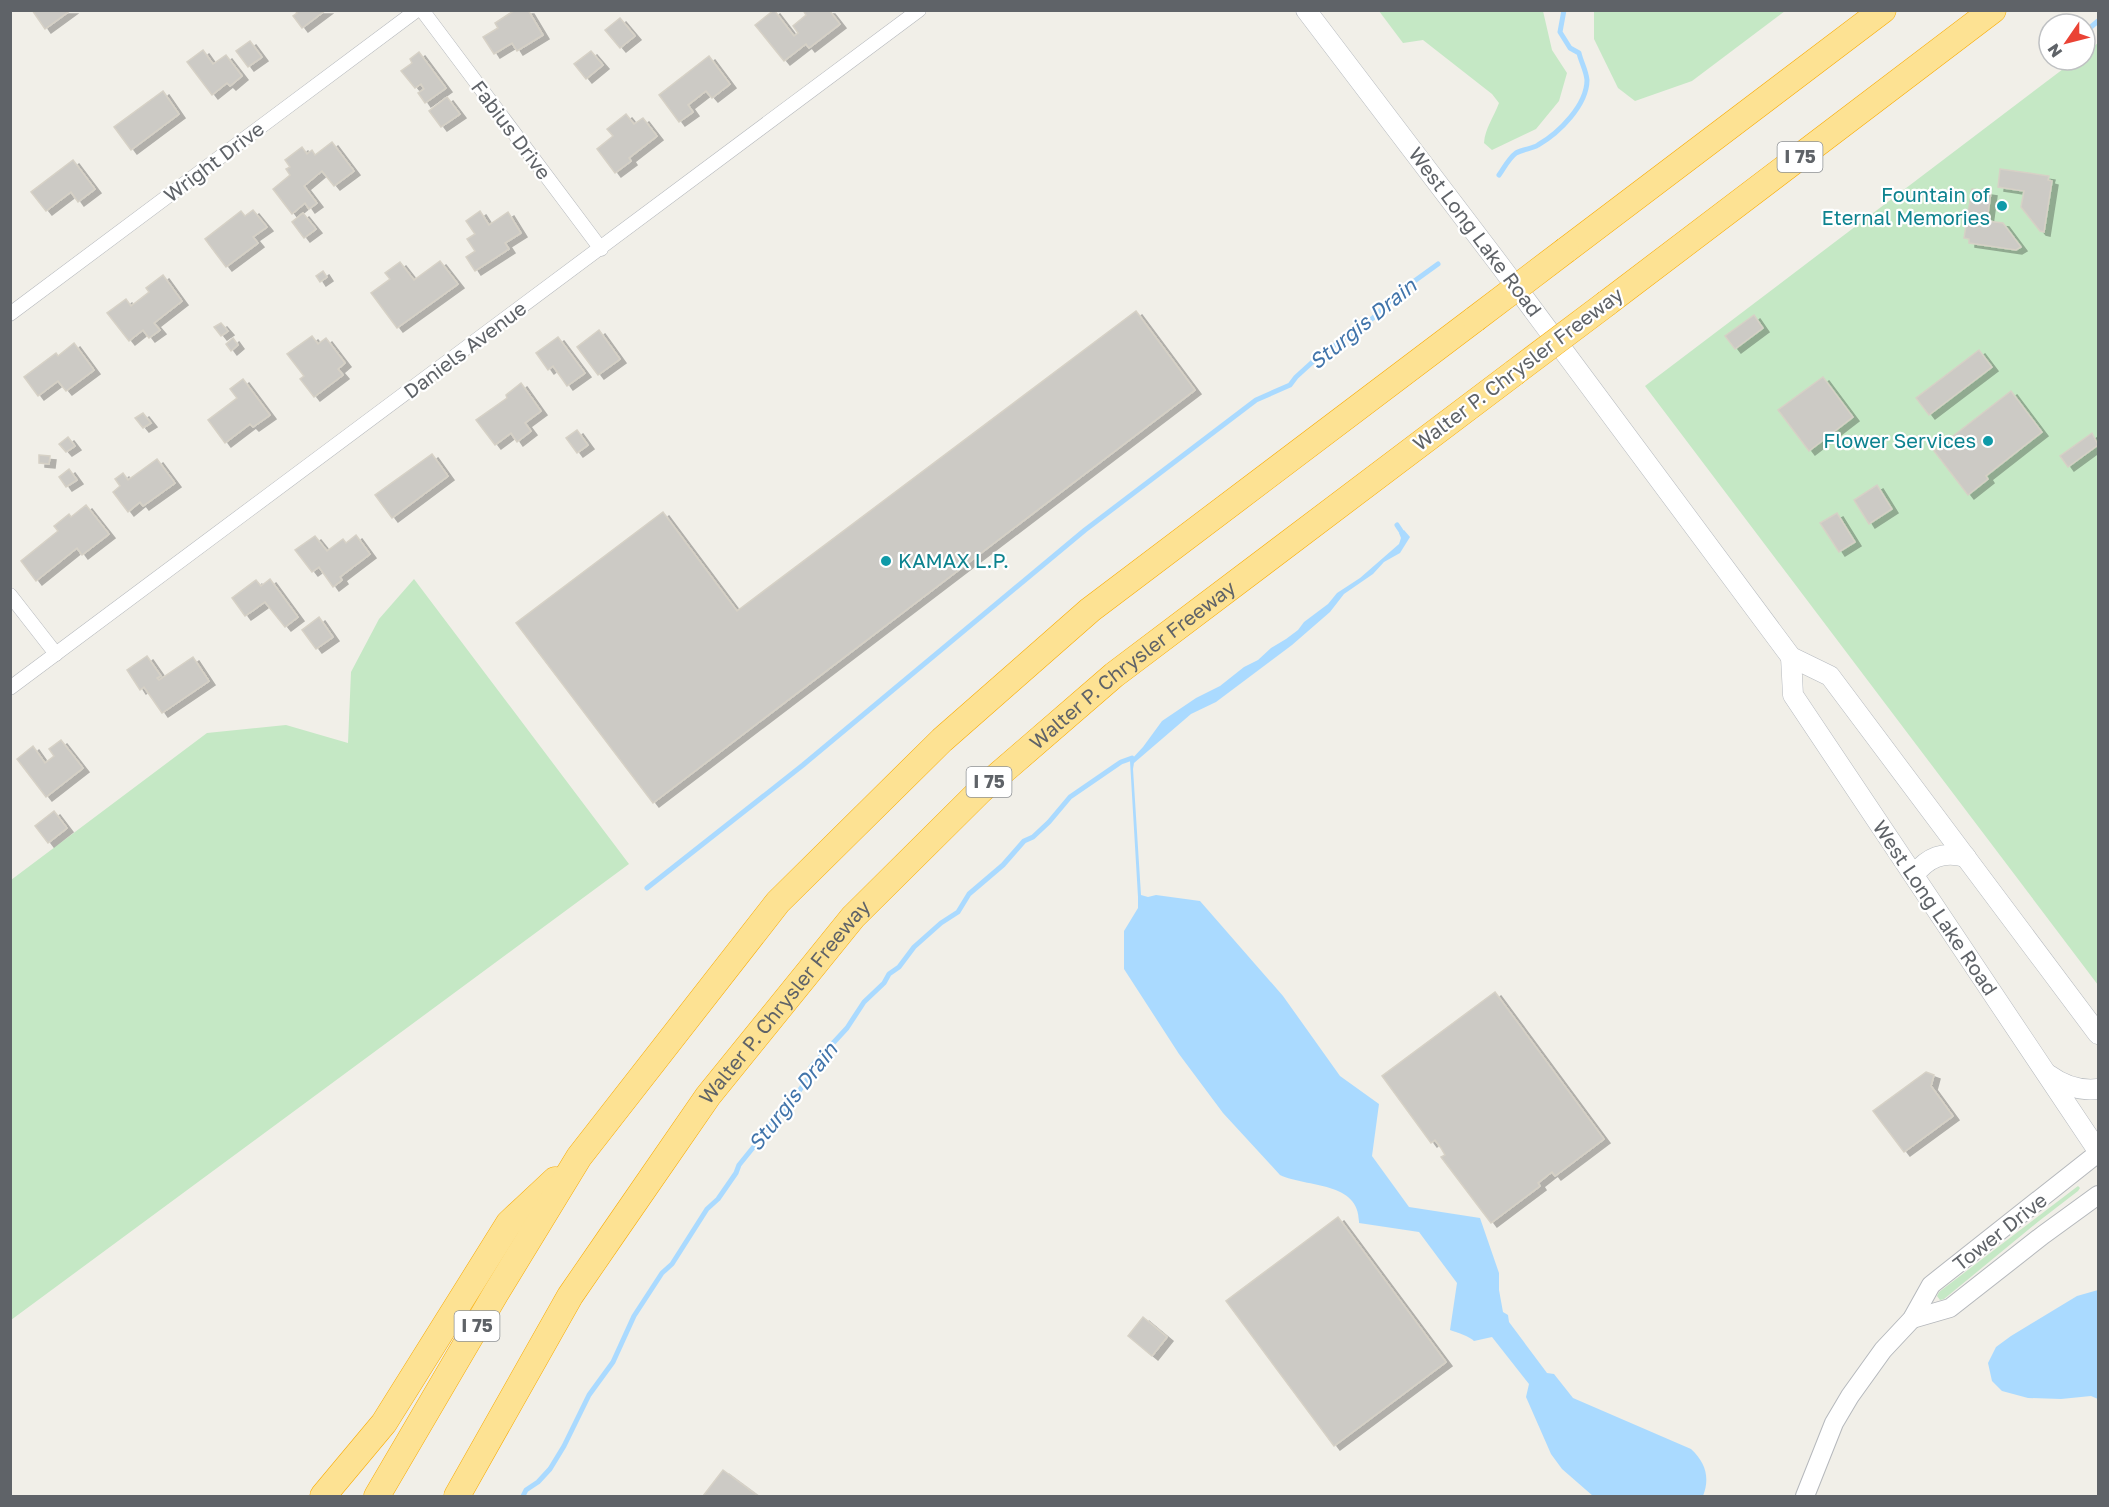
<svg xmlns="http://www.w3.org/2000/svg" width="2109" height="1507" viewBox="0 0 2109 1507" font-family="'Golos Text',sans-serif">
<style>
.green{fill:#c5e8c5}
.water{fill:#aadaff}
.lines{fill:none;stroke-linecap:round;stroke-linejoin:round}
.stream{stroke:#aadaff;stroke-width:5}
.building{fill:#cccac5;stroke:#d6d1c6;stroke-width:1.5;filter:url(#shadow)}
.minor-casing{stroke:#b5b8bc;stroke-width:15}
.tertiary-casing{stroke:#b5b8bc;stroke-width:20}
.secondary-casing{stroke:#b6babf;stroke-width:21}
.motorway-casing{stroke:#f9ab00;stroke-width:27}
.minor{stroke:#fff;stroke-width:14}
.tertiary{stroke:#fff;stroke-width:18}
.secondary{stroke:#fff;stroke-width:20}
.motorway{stroke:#fde293;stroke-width:26}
.motorway-bridge-casing{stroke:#f9ab00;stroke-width:27;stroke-linecap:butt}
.motorway-bridge{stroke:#fde293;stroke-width:26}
.culture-dot{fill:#0f9aa8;stroke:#fff;stroke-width:2}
.labels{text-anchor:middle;stroke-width:4.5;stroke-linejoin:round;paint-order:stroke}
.shield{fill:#fff;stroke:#8f9295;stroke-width:1.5}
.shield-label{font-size:18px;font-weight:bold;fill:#5f6368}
.street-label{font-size:20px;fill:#5f6368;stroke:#fff}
.culture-label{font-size:20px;fill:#0d838f;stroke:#fff;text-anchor:end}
.water-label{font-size:21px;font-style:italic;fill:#4174aa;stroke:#fff}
</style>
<defs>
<filter id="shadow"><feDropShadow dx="6" dy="4" stdDeviation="0" flood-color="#0004"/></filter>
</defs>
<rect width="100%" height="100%" fill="#f1efe8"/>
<g class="green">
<path d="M1379 11H1543L1552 50 1567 73 1559 101 1536 129 1492 150 1484 143C1485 128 1494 117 1499 103L1492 94 1423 40 1403 43Z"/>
<polygon points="1594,11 1594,10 1785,11 1692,81 1635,101 1618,88 1594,39"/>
<polygon points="2098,43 2098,985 1645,386 2075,60 2085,60 2085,53"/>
<polygon points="414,579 629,864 11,1320 11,880 207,733 286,725 348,743 351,672 379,619"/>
<polygon points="2078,1186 2080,1188 2078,1191 2039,1221 1944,1299 1940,1300 1937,1296 1939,1292"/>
</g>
<g class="water">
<path d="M1404 530 1410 537 1400 553 1384 562 1373 574 1344 594 1330 612 1292 645 1216 702 1191 714 1134 763 1133 769 1141 895 1148 897 1156 895 1200 901 1283 996 1340 1076 1379 1104 1372 1156 1409 1207 1480 1218 1499 1273V1290L1503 1312 1508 1315 1509 1322 1547 1373 1554 1374 1573 1398 1691 1449C1706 1463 1710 1478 1703 1496H1593L1562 1469 1551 1454 1526 1397 1529 1384 1492 1337 1474 1341C1471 1337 1456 1332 1450 1330L1457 1283 1419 1232 1359 1223C1360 1181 1308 1188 1280 1175L1223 1113 1179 1054 1124 969V931L1138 908V897L1130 761 1143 747 1162 721 1196 698 1220 686 1244 667 1258 660 1271 648 1286 639 1298 630 1304 622 1328 604 1337 593 1360 578 1399 544 1401 538 1399 533Z"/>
<polygon points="2098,1290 2098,1399 2091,1396 2061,1399 2028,1398 2002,1391 1992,1381 1988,1363 1996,1347 2011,1336 2077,1296"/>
</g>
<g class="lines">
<g class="stream">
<polyline points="2085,32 2098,21"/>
<path d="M1499 175C1504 168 1509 158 1516 153 1523 149 1532 149 1538 145 1559 133 1587 105 1587 80 1586 70 1581 62 1579 53L1570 48 1560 32 1564 10"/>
<polyline points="1397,525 1401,531"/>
<polyline points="647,888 803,765 1085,530 1256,400 1290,385 1296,377 1318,357 1373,318 1402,290 1438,264"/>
<polyline points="523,1496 526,1490 538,1482 550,1469 564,1446 589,1395 613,1362 634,1316 662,1273 672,1264 707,1209 718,1199 736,1173 739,1165 760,1139 766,1129 786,1109 807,1080 811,1067 847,1028 864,1002 884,983 889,974 899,967 914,947 941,923 958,912 969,894 1003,865 1024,841 1033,837 1049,822 1070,797 1121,762 1132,758"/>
</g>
</g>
<g class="building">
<polygon points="32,10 71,10 45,29"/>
<polygon points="295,10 326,10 302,28 293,16 297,13"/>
<polygon points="515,10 528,10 543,35 517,51 512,43 494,54 483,37 498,28 495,23"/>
<polygon points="774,10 794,36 798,33 793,26 806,15 803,10 829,10 840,24 809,48 806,44 784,61 755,25"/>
<polygon points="620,18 635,36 620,48 605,30"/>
<polygon points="250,41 262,57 248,67 236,51"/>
<polygon points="203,50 213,64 226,55 242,76 230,86 227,83 212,95 187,62"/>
<polygon points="591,51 603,65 586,79 574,64"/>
<polygon points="419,52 446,88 425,103 418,93 424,89 421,84 415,88 401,71 412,63 410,59"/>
<polygon points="709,56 730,84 712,98 706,91 688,105 693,112 679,122 659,95"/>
<polygon points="163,91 179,114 131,150 114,127"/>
<polygon points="447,97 460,114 441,127 429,111"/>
<polygon points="626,114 634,124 643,118 657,136 629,158 631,161 615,173 597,149 613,136 607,129"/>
<polygon points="332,142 354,171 334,186 322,171 304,186 317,203 309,209 305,203 292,214 273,189 290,175 286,169 290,167 285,160 302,147 307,154 312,150 315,155"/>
<polygon points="73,160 95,189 78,202 71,192 46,211 31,192"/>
<polygon points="2000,169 2049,176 2048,180 2052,181 2044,232 2040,231 2021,207 2024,191 1998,187"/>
<polygon points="1972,189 1991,192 1987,221 2003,223 2021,247 2016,250 1969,243 1969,239 1964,238"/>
<polygon points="253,210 267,227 253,237 258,243 226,267 205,239 241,211 245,216"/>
<polygon points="480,211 489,225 508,212 521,233 505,243 509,249 475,271 466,257 475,251 467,239 475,234 466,221"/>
<polygon points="303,213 316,229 304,238 292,222"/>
<polygon points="440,261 458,284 397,328 371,293 390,279 385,273 400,262 414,280"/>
<polygon points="323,271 327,277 320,282 316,276"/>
<polygon points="163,275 182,301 154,323 160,330 149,338 143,330 129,341 107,313 126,299 131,306 149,292 146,288"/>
<polygon points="1136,311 1195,390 653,803 516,623 663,512 737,611"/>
<polygon points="1754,315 1763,328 1735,349 1725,336"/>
<polygon points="221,323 228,331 221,336 214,327"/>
<polygon points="599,330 620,359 598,375 577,347"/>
<polygon points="312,336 318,344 326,338 345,363 338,369 343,375 314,397 300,379 304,376 287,354"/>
<polygon points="558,337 585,373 567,386 553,366 548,370 536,353"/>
<polygon points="233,338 238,345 231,351 226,344"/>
<polygon points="74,343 94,370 66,391 58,381 38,396 24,377 56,353 58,356"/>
<polygon points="1979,350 1992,367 1929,415 1916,398"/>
<polygon points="1823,377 1853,417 1809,451 1778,410"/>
<polygon points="243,379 270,415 253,427 250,424 225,443 208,420 237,398 230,389"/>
<polygon points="521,383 541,411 525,423 531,431 517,442 511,433 495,445 476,420 507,398 506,395"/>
<polygon points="2011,391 2042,432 1986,476 1988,479 1968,495 1934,451"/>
<polygon points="143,413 151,423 143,428 135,418"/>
<polygon points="577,430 588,445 577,453 566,438"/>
<polygon points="2092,433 2098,445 2068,467 2060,456"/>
<polygon points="68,437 75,446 66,452 59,444"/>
<polygon points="432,454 448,476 392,518 375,495"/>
<polygon points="39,455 50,456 49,464 39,463"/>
<polygon points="157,459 175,483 143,506 140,502 128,512 113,492 120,486 115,479 123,473 128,480"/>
<polygon points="69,469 77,480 66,487 59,477"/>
<polygon points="1877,485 1892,509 1869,524 1854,500"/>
<polygon points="86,505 109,534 82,555 77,548 36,581 21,561 58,531 54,526 69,514 71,517"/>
<polygon points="1837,513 1855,542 1839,552 1820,523"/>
<polygon points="356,535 370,554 340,577 342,580 333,587 319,567 312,572 295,550 315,536 327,551 343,539 346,543"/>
<polygon points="270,579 298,617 285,627 265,602 245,616 232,598 256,580 261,586"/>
<polygon points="319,617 333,637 316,649 302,630"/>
<polygon points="147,656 161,676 157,678 159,680 193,657 209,681 162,713 144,687 140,690 127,670"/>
<polygon points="61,740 83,768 46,797 17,759 33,746 45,763 54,756 49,749"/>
<polygon points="54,811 67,828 48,843 35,826"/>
<polygon points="1495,992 1604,1139 1555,1176 1552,1172 1538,1183 1540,1186 1491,1223 1441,1157 1445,1155 1441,1148 1435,1140 1431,1143 1382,1076"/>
<polygon points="1926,1072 1934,1075 1931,1086 1953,1116 1904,1152 1873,1111"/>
<polygon points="1338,1217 1446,1362 1334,1446 1226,1301"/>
<polygon points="1143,1317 1167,1337 1152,1356 1128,1336"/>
<polygon points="723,1470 758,1496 703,1496"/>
</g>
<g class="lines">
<g class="minor-casing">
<g id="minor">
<polyline points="422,10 601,249"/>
<polyline points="10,314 417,10"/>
<polyline points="10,595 56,654"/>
<polyline points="10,688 919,10"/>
</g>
</g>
<g class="tertiary-casing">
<g id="tertiary">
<polyline points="1912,1319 1950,1308 2043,1235 2098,1195"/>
<polyline points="1805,1496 1834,1423 1850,1396 1883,1350 1912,1319 1931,1285 2098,1153"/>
</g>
</g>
<g class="secondary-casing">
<g id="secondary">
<polyline points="1306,10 1499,264 1791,657 1830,676 2098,1034"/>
<polyline points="1791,657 1793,695 2098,1151"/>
<path d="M1914 875C1928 857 1943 851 1966 857"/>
<path d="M2049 1075C2064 1086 2080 1091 2098 1089"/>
</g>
</g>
<g class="motorway-casing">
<g id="motorway">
<polyline points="1566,250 1883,10"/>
<polyline points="1607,303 1993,10"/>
<polyline points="323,1496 384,1423 509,1223 555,1180"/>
<polyline points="377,1496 496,1293 579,1157 778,902 942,740 1090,610 1475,319"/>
<path id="s1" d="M457 1496 570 1296 612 1235 708 1096 853 917 981 790 1114 675 1514 373"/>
</g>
</g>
<use href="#minor" class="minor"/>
<use href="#tertiary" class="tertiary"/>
<use href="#secondary" class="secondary"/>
<use href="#motorway" class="motorway"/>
<g class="motorway-bridge-casing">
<g id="motorway-bridge">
<polyline points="1475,319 1566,250"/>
<polyline points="1514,373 1607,303"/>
</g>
</g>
<use href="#motorway-bridge" class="motorway-bridge"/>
</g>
<g class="culture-dot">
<circle cx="2002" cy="206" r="6"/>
<circle cx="1988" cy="441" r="6"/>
<circle cx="886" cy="561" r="6"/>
</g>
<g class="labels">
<g class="shield">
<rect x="1777.5" y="142" width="45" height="30" rx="4.5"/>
<rect x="966.5" y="767" width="45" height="30" rx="4.5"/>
<rect x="454.5" y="1311" width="45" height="30" rx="4.5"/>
</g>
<g class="shield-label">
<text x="1800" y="163">I 75</text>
<text x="989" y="788">I 75</text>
<text x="477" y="1332">I 75</text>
</g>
<g class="street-label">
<text transform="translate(511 130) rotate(53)" y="7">Fabius Drive</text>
<text transform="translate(214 162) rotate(-37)" y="7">Wright Drive</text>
<text transform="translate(1475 232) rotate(53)" y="7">West Long Lake Road</text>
<text transform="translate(465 350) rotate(-37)" y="7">Daniels Avenue</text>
<text transform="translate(1518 369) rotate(-37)" y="7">Walter P. Chrysler Freeway</text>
<text dy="7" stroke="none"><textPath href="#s1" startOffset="1080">Walter P. Chrysler Freeway</textPath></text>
<text transform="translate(1935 908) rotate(56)" y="7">West Long Lake Road</text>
<text dy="7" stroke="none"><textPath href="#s1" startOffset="594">Walter P. Chrysler Freeway</textPath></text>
<text transform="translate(2000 1232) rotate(-38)" y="7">Tower Drive</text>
</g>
<g class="culture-label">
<text x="1990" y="202">Fountain of<tspan x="1990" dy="23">Eternal Memories</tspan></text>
<text x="1976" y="448">Flower Services</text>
<text x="898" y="568" text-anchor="start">KAMAX L.P.</text>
</g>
<g class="water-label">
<text transform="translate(1363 324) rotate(-39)" y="7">Sturgis Drain</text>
<text transform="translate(793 1097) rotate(-52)" y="7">Sturgis Drain</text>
</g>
</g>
<rect width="2109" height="1507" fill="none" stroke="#5f6368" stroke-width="24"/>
<g transform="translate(2067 42) rotate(235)"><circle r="28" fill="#ffffff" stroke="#bfc1c3" stroke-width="1.5"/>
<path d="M0-4.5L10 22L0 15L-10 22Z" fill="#ea4335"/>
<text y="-9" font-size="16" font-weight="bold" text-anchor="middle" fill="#5f6368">N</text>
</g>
</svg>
